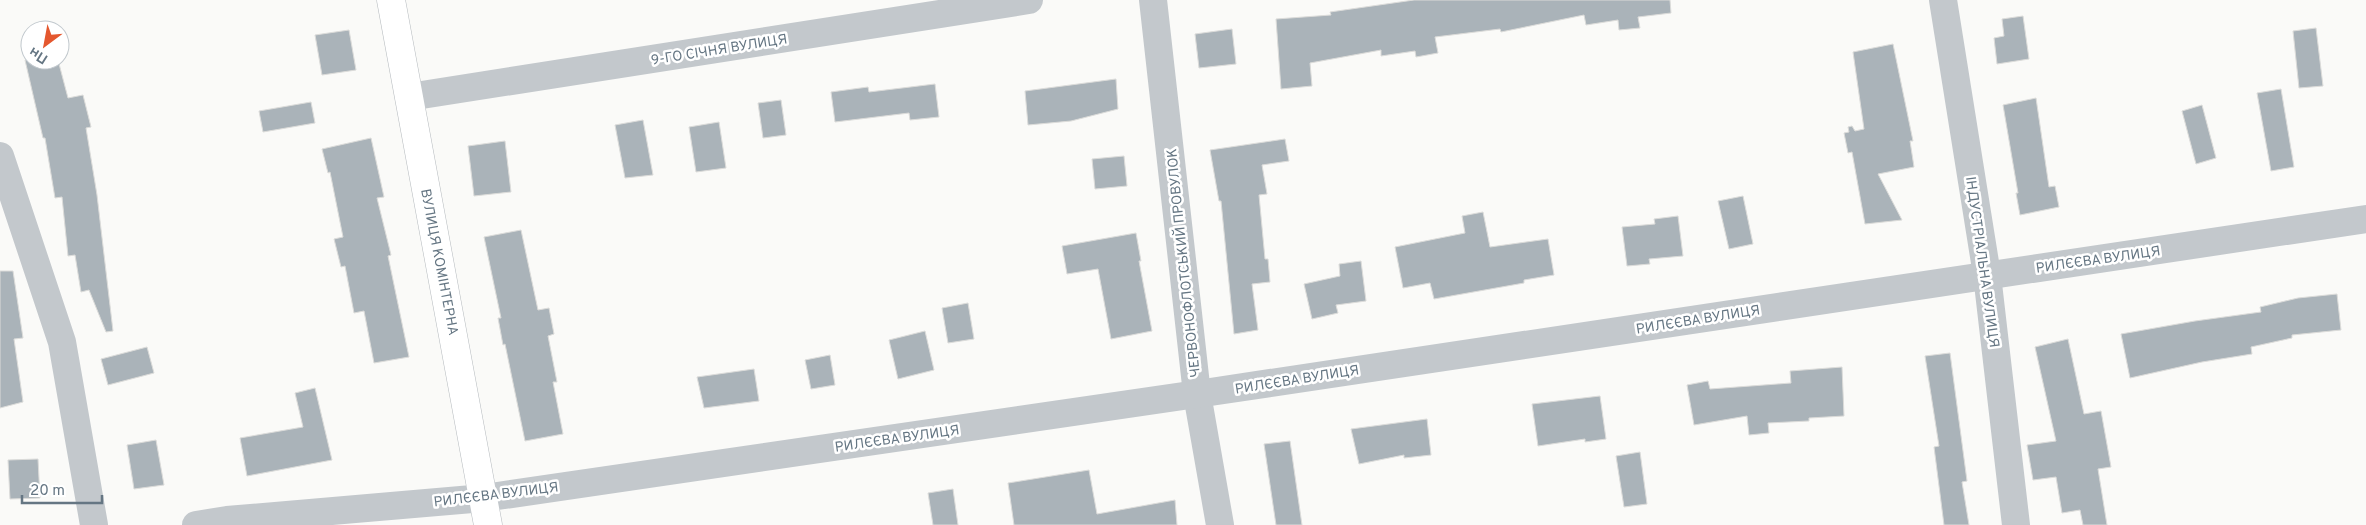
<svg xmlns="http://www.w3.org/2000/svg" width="2366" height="525" viewBox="0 0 2366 525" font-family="Overpass,sans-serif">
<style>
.building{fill:#aab3b9;stroke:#dcdcda}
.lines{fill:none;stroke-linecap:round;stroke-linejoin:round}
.primary-casing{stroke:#b5babe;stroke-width:29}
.minor{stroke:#c3c8cc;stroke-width:28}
.primary{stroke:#fff;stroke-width:28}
.labels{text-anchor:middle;stroke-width:5;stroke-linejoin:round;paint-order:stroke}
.street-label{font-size:14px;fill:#657683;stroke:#fff}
</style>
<rect width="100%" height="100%" fill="#fafaf8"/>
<g class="building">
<polygon points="1414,0 1670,0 1671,13 1638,17 1640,28 1619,30 1618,20 1586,25 1584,15 1501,32 1500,29 1435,37 1438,53 1416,57 1415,51 1381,56 1381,50 1310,63 1312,86 1281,89 1276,19 1331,15 1330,12"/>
<polygon points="2023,16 2029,59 1997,64 1994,38 2004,36 2002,19"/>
<polygon points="2316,28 2323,86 2299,88 2293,31"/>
<polygon points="1232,29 1236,64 1199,68 1195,34"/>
<polygon points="349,30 356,70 322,75 315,35"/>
<polygon points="1893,44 1913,141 1910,141 1914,167 1878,174 1902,220 1865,224 1852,152 1848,153 1844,133 1849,132 1848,127 1852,126 1855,131 1864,129 1853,52"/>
<polygon points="25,60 58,60 68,98 83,95 91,127 86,128 97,195 113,331 106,332 89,290 81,292 75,255 68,256 62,197 55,198 45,138 43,138"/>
<polygon points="1116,79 1118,109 1071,121 1028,125 1025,91"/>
<polygon points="935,84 939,117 910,120 909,113 835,122 831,92 868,87 869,92"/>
<polygon points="2281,89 2294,167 2271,171 2257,93"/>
<polygon points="2036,98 2049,187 2055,186 2059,207 2020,215 2016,193 2018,193 2003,105"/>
<polygon points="781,100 786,135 763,138 758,103"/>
<polygon points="311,102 315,123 263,132 259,111"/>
<polygon points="2202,105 2216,158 2196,164 2182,111"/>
<polygon points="643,120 653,175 625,178 615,125"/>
<polygon points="719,122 726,168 696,172 689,127"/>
<polygon points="371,138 384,197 377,198 391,255 388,256 409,357 374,363 364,311 354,313 345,266 341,267 334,239 343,237 330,172 328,173 322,149"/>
<polygon points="1285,139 1289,161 1262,165 1267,194 1259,195 1265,259 1268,259 1270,282 1252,284 1258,330 1234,334 1221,201 1219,201 1210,150"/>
<polygon points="505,141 511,192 474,196 468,146"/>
<polygon points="1124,156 1127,186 1095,189 1092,159"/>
<polygon points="1743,196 1753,244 1729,249 1718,201"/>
<polygon points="1483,212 1490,247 1548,239 1554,275 1524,280 1524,283 1434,299 1430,283 1403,288 1395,247 1465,233 1462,216"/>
<polygon points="1678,216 1683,256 1649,259 1650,264 1627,266 1622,227 1655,224 1654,219"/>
<polygon points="521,230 538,310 549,308 554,334 548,336 557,382 553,382 563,434 525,441 505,344 503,345 498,318 501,318 484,237"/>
<polygon points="1136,233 1141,261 1139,261 1152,331 1111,339 1098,269 1067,274 1062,246"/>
<polygon points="1361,261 1366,301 1336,305 1338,313 1312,319 1304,284 1340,276 1339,264"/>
<polygon points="0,271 13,271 23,338 14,339 23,402 0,408"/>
<polygon points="2337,294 2341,330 2292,335 2292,338 2251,347 2252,354 2202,362 2130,378 2121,334 2195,321 2261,312 2260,307 2298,298"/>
<polygon points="968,303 974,339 948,343 942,308"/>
<polygon points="925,331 934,370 898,379 889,340"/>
<polygon points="2068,339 2084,414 2101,411 2111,467 2098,469 2107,525 2083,525 2080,510 2062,513 2056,477 2033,480 2027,445 2056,441 2035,347"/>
<polygon points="147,347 154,373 108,385 101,359"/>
<polygon points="1950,353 1967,481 1962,482 1969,525 1944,525 1934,447 1939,446 1925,356"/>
<polygon points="830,355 835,385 811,389 805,360"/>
<polygon points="1842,367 1844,416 1809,418 1809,421 1768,423 1769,433 1749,435 1747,416 1694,425 1687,385 1708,381 1710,389 1791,383 1790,371"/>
<polygon points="754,369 759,401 704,408 697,377"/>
<polygon points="315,388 332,460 247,476 240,438 303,427 295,393"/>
<polygon points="1600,396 1606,439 1585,442 1585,439 1538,446 1532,404"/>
<polygon points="1427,419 1431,455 1404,458 1404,455 1359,464 1351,429"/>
<polygon points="156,440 164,485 134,489 127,445"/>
<polygon points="1290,441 1302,525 1276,525 1264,444"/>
<polygon points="1640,452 1647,504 1624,507 1616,456"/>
<polygon points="38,459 40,498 10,499 8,460"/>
<polygon points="1089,470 1097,514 1175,500 1177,525 1014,525 1008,483"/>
<polygon points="953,489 958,525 933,525 928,493"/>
</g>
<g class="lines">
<g class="primary-casing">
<polyline id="primary" points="391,0 488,525"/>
</g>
<g class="minor">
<polyline points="1153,0 1197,394 1220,525"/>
<polyline points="1943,0 1987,275 2016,525"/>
<polyline points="409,97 1029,0"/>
<polyline points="0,156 62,342 94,525"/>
<polyline points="196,525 227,520 484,498 1197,394 2366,219"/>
</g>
<use href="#primary" class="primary"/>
</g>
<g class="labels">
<g class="street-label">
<text transform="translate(719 49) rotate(-9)" y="5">9-ГО СІЧНЯ ВУЛИЦЯ</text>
<text transform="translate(2098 259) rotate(-8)" y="5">РИЛЄЄВА ВУЛИЦЯ</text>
<text transform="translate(440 262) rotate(79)" y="5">ВУЛИЦЯ КОМІНТЕРНА</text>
<text transform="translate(1983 262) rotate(82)" y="5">ІНДУСТРІАЛЬНА ВУЛИЦЯ</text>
<text transform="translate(1183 263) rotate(-96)" y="5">ЧЕРВОНОФЛОТСЬКИЙ ПРОВУЛОК</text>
<text transform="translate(1698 319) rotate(-9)" y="5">РИЛЄЄВА ВУЛИЦЯ</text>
<text transform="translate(1297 379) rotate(-9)" y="5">РИЛЄЄВА ВУЛИЦЯ</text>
<text transform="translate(897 438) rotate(-8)" y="5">РИЛЄЄВА ВУЛИЦЯ</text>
<text transform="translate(496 494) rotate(-7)" y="5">РИЛЄЄВА ВУЛИЦЯ</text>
</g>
</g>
<g transform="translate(45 45) rotate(212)"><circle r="24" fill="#ffffff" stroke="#c1c8cd"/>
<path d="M0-4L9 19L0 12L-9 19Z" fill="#e4572e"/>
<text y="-8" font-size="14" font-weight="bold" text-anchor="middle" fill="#657683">Пн</text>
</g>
<path d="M22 495v8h80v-8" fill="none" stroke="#657683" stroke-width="2.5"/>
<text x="30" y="495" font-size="15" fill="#657683" stroke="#ffffff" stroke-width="4" paint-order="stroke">20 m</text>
</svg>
